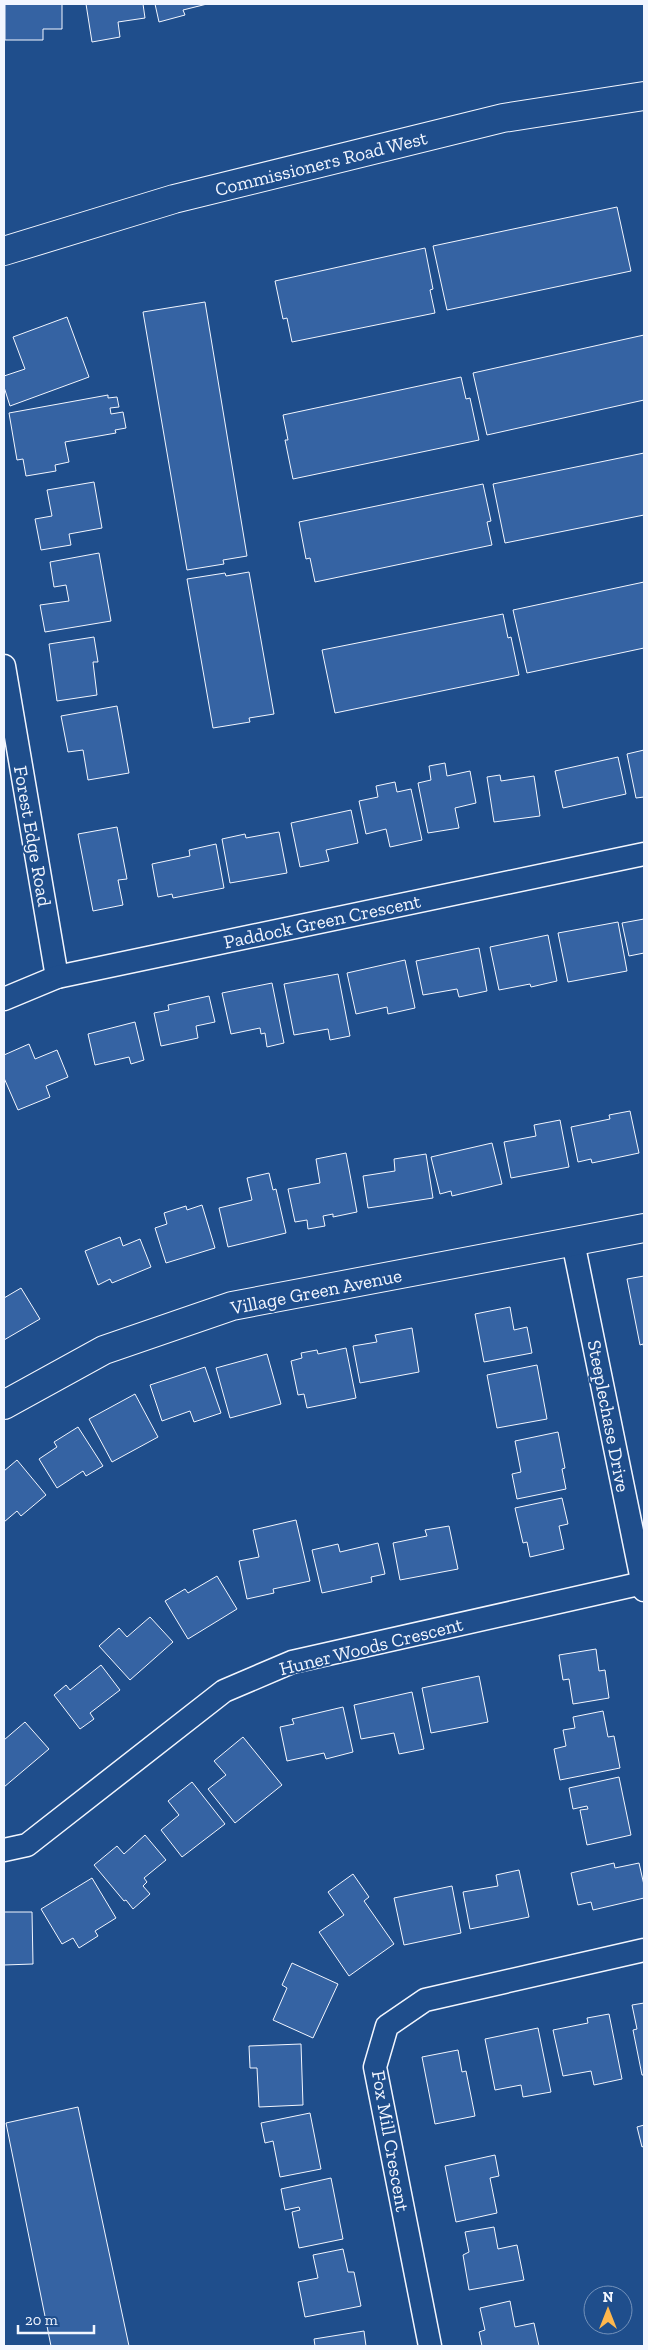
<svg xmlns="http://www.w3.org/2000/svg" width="648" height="2350" viewBox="0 0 648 2350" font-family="'Zilla Slab',serif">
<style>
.building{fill:#3563a3;stroke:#f2f6ff}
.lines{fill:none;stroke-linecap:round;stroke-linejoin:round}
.minor-casing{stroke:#f2f6ff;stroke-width:25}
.tertiary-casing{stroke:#f2f6ff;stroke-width:30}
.secondary-casing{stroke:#f2f6ff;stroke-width:30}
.minor{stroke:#1f4e8c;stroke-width:22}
.tertiary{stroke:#1f4e8c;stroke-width:28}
.secondary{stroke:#1f4e8c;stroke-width:28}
.labels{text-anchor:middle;stroke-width:4;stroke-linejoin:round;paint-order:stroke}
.street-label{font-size:19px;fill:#f2f6ff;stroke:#1f4e8c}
</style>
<rect width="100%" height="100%" fill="#1f4e8c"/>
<g class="building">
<polygon points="5,4 62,4 62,29 43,29 43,40 5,40"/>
<polygon points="86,4 143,4 145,18 118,22 120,37 92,42"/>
<polygon points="155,4 207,4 183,10 185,15 159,22"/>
<polygon points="617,207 631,271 447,310 433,246"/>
<polygon points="425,248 433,289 430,290 435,313 292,342 287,318 283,319 275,281"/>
<polygon points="205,302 247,556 223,560 224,564 187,570 143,312"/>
<polygon points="67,317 89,377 10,406 4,387 4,376 25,369 13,337"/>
<polygon points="644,335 644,400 487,435 473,373"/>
<polygon points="461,377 466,399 470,398 479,440 293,479 285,440 288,440 283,415"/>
<polygon points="108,395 108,398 117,397 119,407 110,408 111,414 123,412 126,428 115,430 116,433 65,442 69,462 55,465 56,471 26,476 23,459 17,460 9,413"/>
<polygon points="644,453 644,515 505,543 493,484"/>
<polygon points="94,482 102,528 69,534 71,545 41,550 35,519 52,516 47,490"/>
<polygon points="483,484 491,521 487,522 492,545 315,582 310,558 306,559 299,522"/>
<polygon points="99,553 111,621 45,632 40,605 69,601 66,585 54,587 50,562"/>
<polygon points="249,572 274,714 249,718 250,722 213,728 187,579 225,573 226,576"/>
<polygon points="644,582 644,648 527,673 513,610"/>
<polygon points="503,614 508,638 511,637 519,675 335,713 322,650"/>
<polygon points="94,637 98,662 93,662 97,695 57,701 49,644"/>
<polygon points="117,706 129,773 88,780 83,750 68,752 61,716"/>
<polygon points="644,750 644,797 636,798 627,754"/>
<polygon points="618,757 626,794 563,808 555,771"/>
<polygon points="445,763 447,776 470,771 476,803 455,808 459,828 428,833 418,783 431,780 429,766"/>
<polygon points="500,775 501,781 534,776 540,816 494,822 487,777"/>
<polygon points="395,782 397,792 411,789 422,840 390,847 386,829 366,834 359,801 378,797 376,786"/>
<polygon points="351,810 358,843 326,850 329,861 300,867 291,823"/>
<polygon points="117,827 127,879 118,880 123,905 93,911 78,834"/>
<polygon points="279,832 287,873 230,883 222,839 245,834 246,838"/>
<polygon points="216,844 224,888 173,898 172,894 158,897 152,864 190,856 189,850"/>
<polygon points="644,919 644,953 629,956 622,923"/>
<polygon points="618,922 627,971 568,982 558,933"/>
<polygon points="548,935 557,981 531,987 530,984 499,990 490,947"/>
<polygon points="479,948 487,991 459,997 457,989 423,995 416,961"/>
<polygon points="405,960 415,1008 388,1014 387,1007 356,1014 347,973"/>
<polygon points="338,974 350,1036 330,1040 328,1029 294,1035 284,984"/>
<polygon points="272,983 284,1043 267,1047 265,1033 261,1034 260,1028 231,1034 222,993"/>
<polygon points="209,996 215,1022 196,1026 198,1038 161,1046 154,1013 169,1010 168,1005"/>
<polygon points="135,1022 144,1060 131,1064 129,1057 95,1065 88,1034"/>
<polygon points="29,1044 35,1059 57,1050 68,1077 46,1086 50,1097 18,1110 4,1078 4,1055"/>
<polygon points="630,1111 639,1153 592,1163 591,1159 578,1162 571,1127 610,1119 609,1115"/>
<polygon points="560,1120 569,1167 511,1178 504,1142 536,1136 534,1125"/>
<polygon points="492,1143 502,1184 452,1196 451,1191 440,1194 431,1157"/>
<polygon points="346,1153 357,1212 333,1217 333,1214 323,1216 325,1226 308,1229 307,1220 295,1222 288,1189 320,1183 316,1159"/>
<polygon points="426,1154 433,1198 368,1208 363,1176 395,1171 394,1159"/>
<polygon points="269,1173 273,1190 276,1189 286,1233 228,1247 219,1208 252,1200 247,1178"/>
<polygon points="202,1205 215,1248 166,1263 155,1228 167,1224 164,1213 186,1206 187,1210"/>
<polygon points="120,1237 123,1246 140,1239 151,1267 112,1283 110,1279 98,1285 85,1251"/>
<polygon points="644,1276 644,1349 643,1344 640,1345 627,1279"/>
<polygon points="21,1288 40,1319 4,1340 4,1298"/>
<polygon points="510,1307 514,1330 527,1327 532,1353 484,1362 475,1314"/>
<polygon points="412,1328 419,1372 360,1383 353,1346 377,1342 375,1335"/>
<polygon points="346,1348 356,1398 307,1408 304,1394 298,1395 291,1361 302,1358 301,1353 317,1350 318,1354"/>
<polygon points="267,1354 281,1404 230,1418 216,1368"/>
<polygon points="537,1365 547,1419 497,1428 487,1375"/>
<polygon points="205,1367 221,1413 194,1422 190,1411 162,1421 150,1385"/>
<polygon points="135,1394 158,1437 112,1462 89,1419"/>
<polygon points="78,1427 103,1466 86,1476 83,1471 57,1488 39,1459 57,1447 54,1442"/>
<polygon points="558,1432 565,1468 562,1469 566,1489 517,1499 512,1474 521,1472 515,1441"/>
<polygon points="17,1460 46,1495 21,1516 17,1511 4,1522 4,1471"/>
<polygon points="562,1498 568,1524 559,1526 564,1549 530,1557 527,1542 523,1543 515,1508"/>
<polygon points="296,1520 310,1581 273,1589 274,1593 247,1599 239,1561 259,1557 253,1530"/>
<polygon points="449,1526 458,1569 400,1580 393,1543 427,1536 425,1530"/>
<polygon points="378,1543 385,1574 371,1577 372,1582 322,1593 312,1550 338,1544 340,1552"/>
<polygon points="217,1576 237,1609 188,1639 165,1601 185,1589 188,1593"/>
<polygon points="150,1617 173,1642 130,1680 99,1646 119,1628 127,1637"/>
<polygon points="596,1649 599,1671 605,1670 609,1698 573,1704 569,1679 563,1680 559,1655"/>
<polygon points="101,1665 120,1690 90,1713 94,1719 80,1729 54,1695 66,1685 70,1690"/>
<polygon points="479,1676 488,1722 431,1733 422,1688"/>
<polygon points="412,1692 424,1749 399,1754 394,1733 361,1739 354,1705"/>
<polygon points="343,1707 353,1752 326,1759 324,1753 287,1761 280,1727 294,1724 292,1719"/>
<polygon points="603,1711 608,1737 614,1736 620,1768 560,1780 554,1749 566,1746 563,1730 575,1728 573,1717"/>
<polygon points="25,1722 49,1749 4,1787 4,1740"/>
<polygon points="243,1737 282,1785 235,1823 208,1789 226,1775 214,1761"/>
<polygon points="619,1777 631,1835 587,1845 580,1810 588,1809 587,1806 573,1809 569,1788"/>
<polygon points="192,1782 225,1824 182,1857 161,1830 179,1815 168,1801"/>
<polygon points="145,1835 166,1860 144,1878 147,1882 143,1886 150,1894 133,1909 126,1900 124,1901 94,1865 117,1846 124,1854"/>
<polygon points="614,1863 615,1868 639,1863 644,1885 644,1898 593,1910 591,1902 578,1905 571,1873"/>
<polygon points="519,1870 529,1917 470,1929 463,1892 498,1886 496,1875"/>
<polygon points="353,1874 369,1897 364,1901 394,1944 349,1976 319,1932 344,1915 328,1892"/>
<polygon points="92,1878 116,1918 95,1931 98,1936 79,1948 73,1938 62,1944 41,1909"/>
<polygon points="452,1886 461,1933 404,1945 394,1898"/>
<polygon points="4,1912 32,1912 33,1964 4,1965"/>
<polygon points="292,1963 338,1984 313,2038 273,2020 287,1988 282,1985"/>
<polygon points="644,2003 644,2075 642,2075 633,2030 637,2029 632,2005"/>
<polygon points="609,2014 622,2079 594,2085 591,2071 563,2076 553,2030 588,2023 587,2018"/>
<polygon points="538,2028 551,2092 523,2097 521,2085 495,2090 485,2039"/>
<polygon points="301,2044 303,2105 259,2107 257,2068 250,2068 249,2046"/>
<polygon points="458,2050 462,2072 466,2071 475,2116 435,2124 422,2057"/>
<polygon points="78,2107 129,2346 51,2346 6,2123"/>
<polygon points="310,2113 321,2169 280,2177 273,2141 265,2143 261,2123"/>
<polygon points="644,2125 644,2146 642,2147 637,2127"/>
<polygon points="495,2155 499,2176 490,2178 497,2213 456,2222 445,2166"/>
<polygon points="331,2178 343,2239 299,2248 292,2212 300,2210 299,2207 285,2210 281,2189"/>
<polygon points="494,2227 498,2249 517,2245 524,2280 469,2290 463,2255 469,2252 465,2232"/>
<polygon points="343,2249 348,2272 354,2272 361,2306 305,2317 298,2282 318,2278 313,2255"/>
<polygon points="510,2301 515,2327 534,2323 539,2346 482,2346 479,2332 485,2330 480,2308"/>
<polygon points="364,2331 366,2346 315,2346 314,2339"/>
</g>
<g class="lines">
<g class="minor-casing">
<g id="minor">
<polyline points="4,666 57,977"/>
<polyline points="4,999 57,977 644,854"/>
<polyline points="573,1242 644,1590"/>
<polyline points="4,1850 27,1845 224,1691 292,1662 643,1583"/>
<polyline points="430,2346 375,2067 387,2026 425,2000 644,1950"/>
</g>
</g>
<g class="tertiary-casing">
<polyline id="tertiary" points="4,1405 104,1350 232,1306 644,1228"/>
</g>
<g class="secondary-casing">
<polyline id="secondary" points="4,251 174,199 503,118 644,96"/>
</g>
<use href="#minor" class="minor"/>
<use href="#tertiary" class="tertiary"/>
<use href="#secondary" class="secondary"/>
</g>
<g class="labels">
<g class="street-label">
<text transform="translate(321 163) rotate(-14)" y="7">Commissioners Road West</text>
<text transform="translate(33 836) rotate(80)" y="7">Forest Edge Road</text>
<text transform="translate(322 921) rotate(-12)" y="7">Paddock Green Crescent</text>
<text transform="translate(316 1291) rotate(-11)" y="7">Village Green Avenue</text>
<text transform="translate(609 1416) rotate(79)" y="7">Steeplechase Drive</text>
<text transform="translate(371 1646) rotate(-14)" y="7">Huner Woods Crescent</text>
<text transform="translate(391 2141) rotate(80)" y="7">Fox Mill Crescent</text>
</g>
</g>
<rect width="648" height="2350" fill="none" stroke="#f2f6ff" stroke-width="10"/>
<g transform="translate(608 2310)"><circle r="24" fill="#1f4e8c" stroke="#7391ba"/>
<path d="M0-4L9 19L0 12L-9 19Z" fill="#ffb74d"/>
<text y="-8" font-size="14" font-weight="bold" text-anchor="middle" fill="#f2f6ff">N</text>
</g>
<path d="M18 2325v8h76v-8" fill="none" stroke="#f2f6ff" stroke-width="2.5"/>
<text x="25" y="2325" font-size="15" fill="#f2f6ff" stroke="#1f4e8c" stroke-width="4" paint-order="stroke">20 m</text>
</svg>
